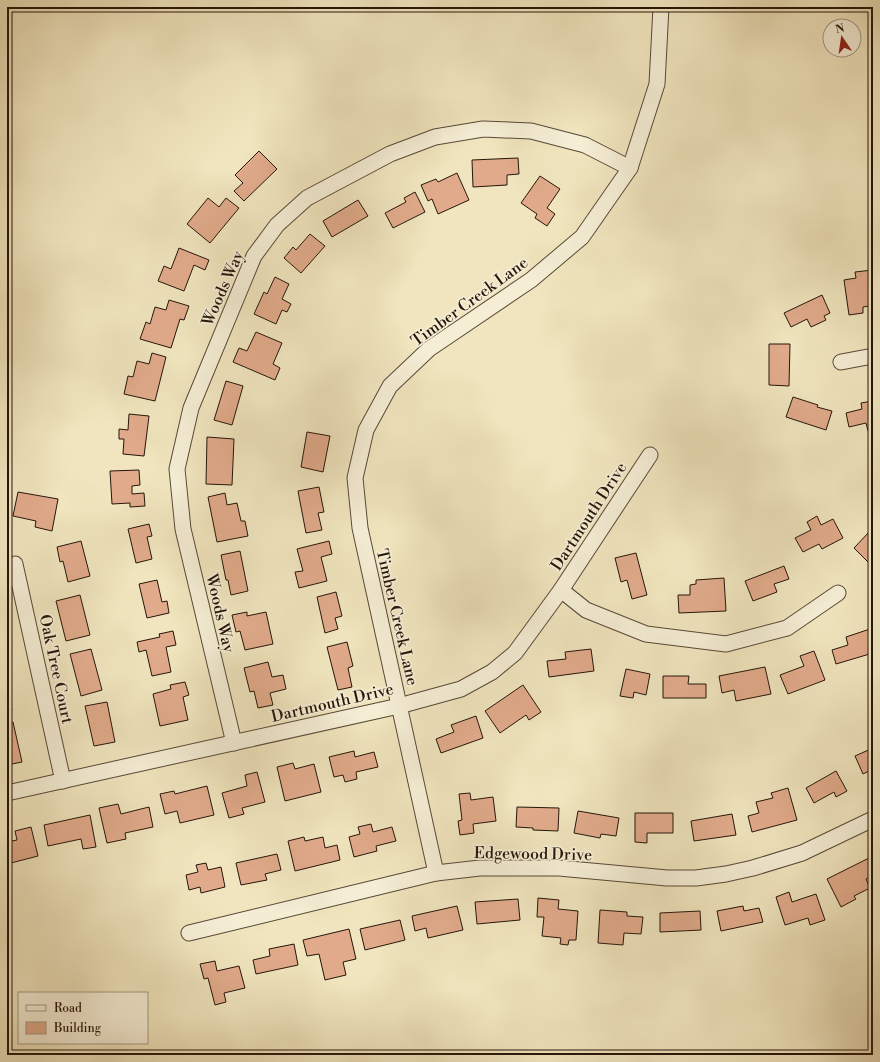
<svg xmlns="http://www.w3.org/2000/svg" width="880" height="1062" viewBox="0 0 880 1062" font-family="'Libre Bodoni',serif">
<style>
.building{fill:#e1ab8b;stroke:#26150a}
.lines{fill:none;stroke-linecap:round;stroke-linejoin:round}
.street-casing{stroke:#584937;stroke-width:17}
.street{stroke:#f5eed5;stroke-width:15}
.labels{text-anchor:middle;stroke-width:3.5;stroke-linejoin:round;paint-order:stroke}
.street-label{font-size:16px;fill:#26150a;stroke:#f5eed5}
</style>
<rect width="100%" height="100%" fill="#f0e5be"/>
<filter id="stains"><feTurbulence type="fractalNoise" baseFrequency=".005" numOctaves="4"/><feColorMatrix values="0 0 0 0 .2 0 0 0 0 .09 0 0 0 0 .02 0 0 0 .5 -.17"/></filter>
<radialGradient id="worn" r=".72"><stop offset=".6" stop-color="#630" stop-opacity="0"/><stop offset="1" stop-color="#630" stop-opacity=".3"/></radialGradient>
<g class="building">
<polygon points="259,151 277,169 244,201 234,191 243,183 235,175"/>
<polygon points="518,158 519,174 507,175 507,185 473,187 472,160"/>
<polygon points="457,173 469,200 438,214 432,199 428,201 421,185 436,179 438,182"/>
<polygon points="540,176 560,189 547,208 555,214 547,226 535,218 537,214 521,203"/>
<polygon points="415,192 425,212 393,228 385,213 406,202 404,198"/>
<polygon points="208,198 219,207 226,198 239,208 210,243 187,224"/>
<polygon points="358,200 368,216 332,237 323,221"/>
<polygon points="310,234 325,246 301,273 284,258 293,247 296,250"/>
<polygon points="179,248 209,260 205,270 194,265 184,291 158,281 164,266 171,269"/>
<polygon points="873,270 873,318 871,318 869,306 863,307 863,313 849,315 844,280 856,278 855,272"/>
<polygon points="275,277 289,284 282,299 291,304 287,312 282,310 276,324 254,314 264,292 267,294"/>
<polygon points="822,295 830,313 824,316 826,320 811,327 807,319 791,327 784,313"/>
<polygon points="169,300 189,306 184,320 180,319 171,348 140,339 146,322 150,324 155,307 166,310"/>
<polygon points="256,332 282,343 273,364 280,368 275,380 233,362 239,348 247,351"/>
<polygon points="769,344 790,344 789,386 769,385"/>
<polygon points="152,353 166,357 155,401 124,394 128,376 133,377 137,361 149,364"/>
<polygon points="226,381 243,386 232,425 214,420"/>
<polygon points="793,397 818,405 817,407 832,411 826,430 786,417"/>
<polygon points="873,401 873,429 868,431 866,423 849,427 846,413 862,409 861,403"/>
<polygon points="129,414 149,416 144,456 123,454 124,439 119,439 119,429 128,430"/>
<polygon points="307,432 330,436 323,472 301,467"/>
<polygon points="207,437 234,439 232,485 206,484"/>
<polygon points="139,470 140,485 132,486 132,494 144,493 145,506 130,507 130,503 112,504 110,471"/>
<polygon points="319,487 324,512 318,513 322,530 306,533 298,491"/>
<polygon points="18,492 58,499 52,531 35,527 36,521 13,516"/>
<polygon points="225,493 227,505 237,503 241,521 245,521 248,536 217,542 208,497"/>
<polygon points="817,516 821,525 833,519 843,538 822,549 819,544 803,552 795,538 811,530 807,522"/>
<polygon points="149,524 152,536 147,537 152,559 136,563 128,529"/>
<polygon points="870,531 873,535 873,560 870,564 854,548"/>
<polygon points="81,541 90,576 68,582 63,561 60,562 57,547"/>
<polygon points="329,541 332,554 321,557 327,581 299,588 295,572 303,571 297,549"/>
<polygon points="240,551 248,591 231,595 228,580 226,580 221,555"/>
<polygon points="636,553 647,595 632,599 627,580 621,582 615,558"/>
<polygon points="784,566 789,579 774,584 777,592 753,601 745,581"/>
<polygon points="724,578 726,611 679,613 678,595 690,595 690,585 696,584 696,580"/>
<polygon points="157,580 162,602 167,601 169,613 147,618 139,584"/>
<polygon points="336,592 342,616 335,618 338,629 325,633 317,597"/>
<polygon points="80,595 90,635 66,641 56,601"/>
<polygon points="247,612 247,616 266,612 273,644 245,650 240,631 236,632 232,615"/>
<polygon points="870,629 873,641 873,653 836,664 832,650 848,645 846,637"/>
<polygon points="173,631 176,645 166,647 171,672 152,676 146,650 139,652 137,642 160,637 159,634"/>
<polygon points="347,642 353,666 348,668 352,687 338,690 327,647"/>
<polygon points="91,649 102,690 81,696 70,654"/>
<polygon points="591,649 594,671 549,677 547,661 566,659 565,652"/>
<polygon points="814,651 825,680 788,694 780,675 804,666 800,656"/>
<polygon points="268,662 272,677 283,675 286,689 270,693 273,705 258,708 254,691 250,692 244,668"/>
<polygon points="765,667 771,694 736,701 734,690 722,693 719,676"/>
<polygon points="626,669 650,674 646,695 634,692 633,698 620,696"/>
<polygon points="663,676 689,676 688,684 706,684 706,698 663,698"/>
<polygon points="185,682 189,695 183,697 188,720 160,726 153,694 171,689 170,685"/>
<polygon points="523,685 541,712 529,720 526,715 500,733 485,711"/>
<polygon points="7,695 8,695 12,710 7,711"/>
<polygon points="107,702 115,742 94,746 85,706"/>
<polygon points="476,716 483,738 441,753 436,739 454,732 451,725"/>
<polygon points="13,722 22,762 7,765 7,723"/>
<polygon points="873,748 873,769 863,774 855,756"/>
<polygon points="354,751 355,757 374,752 378,767 356,772 357,779 345,782 343,775 334,777 329,757"/>
<polygon points="293,763 295,769 314,764 321,792 285,801 277,767"/>
<polygon points="836,771 847,791 836,797 834,792 814,803 806,788"/>
<polygon points="257,772 265,802 242,808 244,814 229,818 222,793 247,786 245,775"/>
<polygon points="207,786 214,815 180,823 177,811 165,814 160,794 174,791 175,794"/>
<polygon points="788,788 797,820 752,832 748,816 759,813 756,802 773,798 771,793"/>
<polygon points="470,793 471,800 493,797 496,821 473,824 474,833 460,835 458,821 462,820 459,794"/>
<polygon points="118,804 121,814 149,807 153,827 125,833 126,839 107,843 99,808"/>
<polygon points="517,807 559,808 558,831 533,830 533,828 516,827"/>
<polygon points="578,811 619,818 616,836 601,834 600,838 574,833"/>
<polygon points="635,813 673,813 673,833 647,833 647,843 635,842"/>
<polygon points="732,814 736,835 694,841 691,821"/>
<polygon points="90,815 96,847 83,849 81,839 48,846 44,825"/>
<polygon points="371,824 373,832 392,827 396,841 376,846 377,851 354,857 349,837 360,834 358,827"/>
<polygon points="31,827 38,856 7,864 7,833 9,832 12,841 17,840 15,831"/>
<polygon points="304,837 305,841 323,837 325,848 337,845 340,860 295,871 288,841"/>
<polygon points="277,854 281,870 265,874 267,880 241,885 236,863"/>
<polygon points="869,858 873,866 873,875 866,879 870,888 854,896 856,899 841,907 827,879"/>
<polygon points="206,863 208,870 221,867 225,887 201,893 200,887 189,890 186,875 198,872 196,865"/>
<polygon points="789,892 792,902 816,894 825,920 810,925 808,918 785,925 776,897"/>
<polygon points="538,898 559,900 558,909 578,911 576,940 569,940 568,945 560,944 561,938 542,936 544,917 537,917"/>
<polygon points="518,899 520,920 477,924 475,902"/>
<polygon points="457,906 463,930 428,938 426,928 415,931 412,916"/>
<polygon points="743,906 744,911 759,908 763,922 721,931 717,911"/>
<polygon points="600,910 627,912 627,916 643,917 641,934 624,933 623,945 598,943"/>
<polygon points="700,911 701,930 660,932 660,913"/>
<polygon points="400,920 405,940 365,950 360,929"/>
<polygon points="349,929 356,959 343,962 346,975 325,980 319,954 307,956 303,940"/>
<polygon points="294,944 298,965 256,974 253,960 270,956 269,949"/>
<polygon points="215,961 217,971 239,966 245,988 224,993 226,1002 215,1005 208,978 204,979 200,964"/>
</g>
<g class="lines">
<g class="street-casing">
<g id="street">
<polyline points="841,362 873,356"/>
<polyline points="15,564 63,781"/>
<polyline points="561,590 586,610 646,634 726,644 787,628 838,593"/>
<polyline points="234,743 183,529 177,469 191,408 254,256 277,225 307,198 390,154 435,137 483,129 531,131 585,145 630,168"/>
<polyline points="7,793 399,706 461,689 492,672 515,653 561,590 650,455"/>
<polyline points="436,873 360,528 355,478 366,430 390,386 429,349 531,280 582,237 630,168 657,84 661,7"/>
<polyline points="189,933 436,873 480,868 559,868 667,878 696,878 726,874 753,868 802,853 873,819"/>
</g>
</g>
<use href="#street" class="street"/>
</g>
<g class="labels">
<g class="street-label">
<text transform="translate(222 288) rotate(-66)" y="6">Woods Way</text>
<text transform="translate(469 301) rotate(-36)" y="6">Timber Creek Lane</text>
<text transform="translate(588 516) rotate(-57)" y="6">Dartmouth Drive</text>
<text transform="translate(221 613) rotate(77)" y="6">Woods Way</text>
<text transform="translate(398 617) rotate(77)" y="6">Timber Creek Lane</text>
<text transform="translate(57 669) rotate(78)" y="6">Oak Tree Court</text>
<text transform="translate(332 702) rotate(-13)" y="6">Dartmouth Drive</text>
<text transform="translate(533 853) rotate(1)" y="6">Edgewood Drive</text>
</g>
</g>
<rect width="880" height="1062" fill="none" stroke="#f0e5be" stroke-width="24"/>
<rect x="8" y="8" width="864" height="1046" fill="none" stroke="#26150a" stroke-width="2"/>
<rect x="12" y="12" width="856" height="1038" fill="none" stroke="#26150a"/>
<rect x="18" y="992" width="130" height="52" fill="#f5eed5" stroke="#a29784"/>
<rect x="26" y="1005" width="20" height="6" fill="#f5eed5" stroke="#a29784"/>
<text x="54" y="1012" font-size="12" fill="#26150a">Road</text>
<rect x="26" y="1022" width="20" height="12" fill="#e1ab8b" stroke="#a29784"/>
<text x="54" y="1032" font-size="12" fill="#26150a">Building</text>
<g transform="translate(842 38) rotate(347)"><circle r="19" fill="#f5eed5" stroke="#a29784"/>
<path d="M0-3L7 15L0 10L-7 15Z" fill="#8f2418"/>
<text y="-6" font-size="11" font-weight="bold" text-anchor="middle" fill="#26150a">N</text>
</g>
<rect width="100%" height="100%" filter="url(#stains)"/>
<rect width="100%" height="100%" fill="url(#worn)"/>
</svg>
